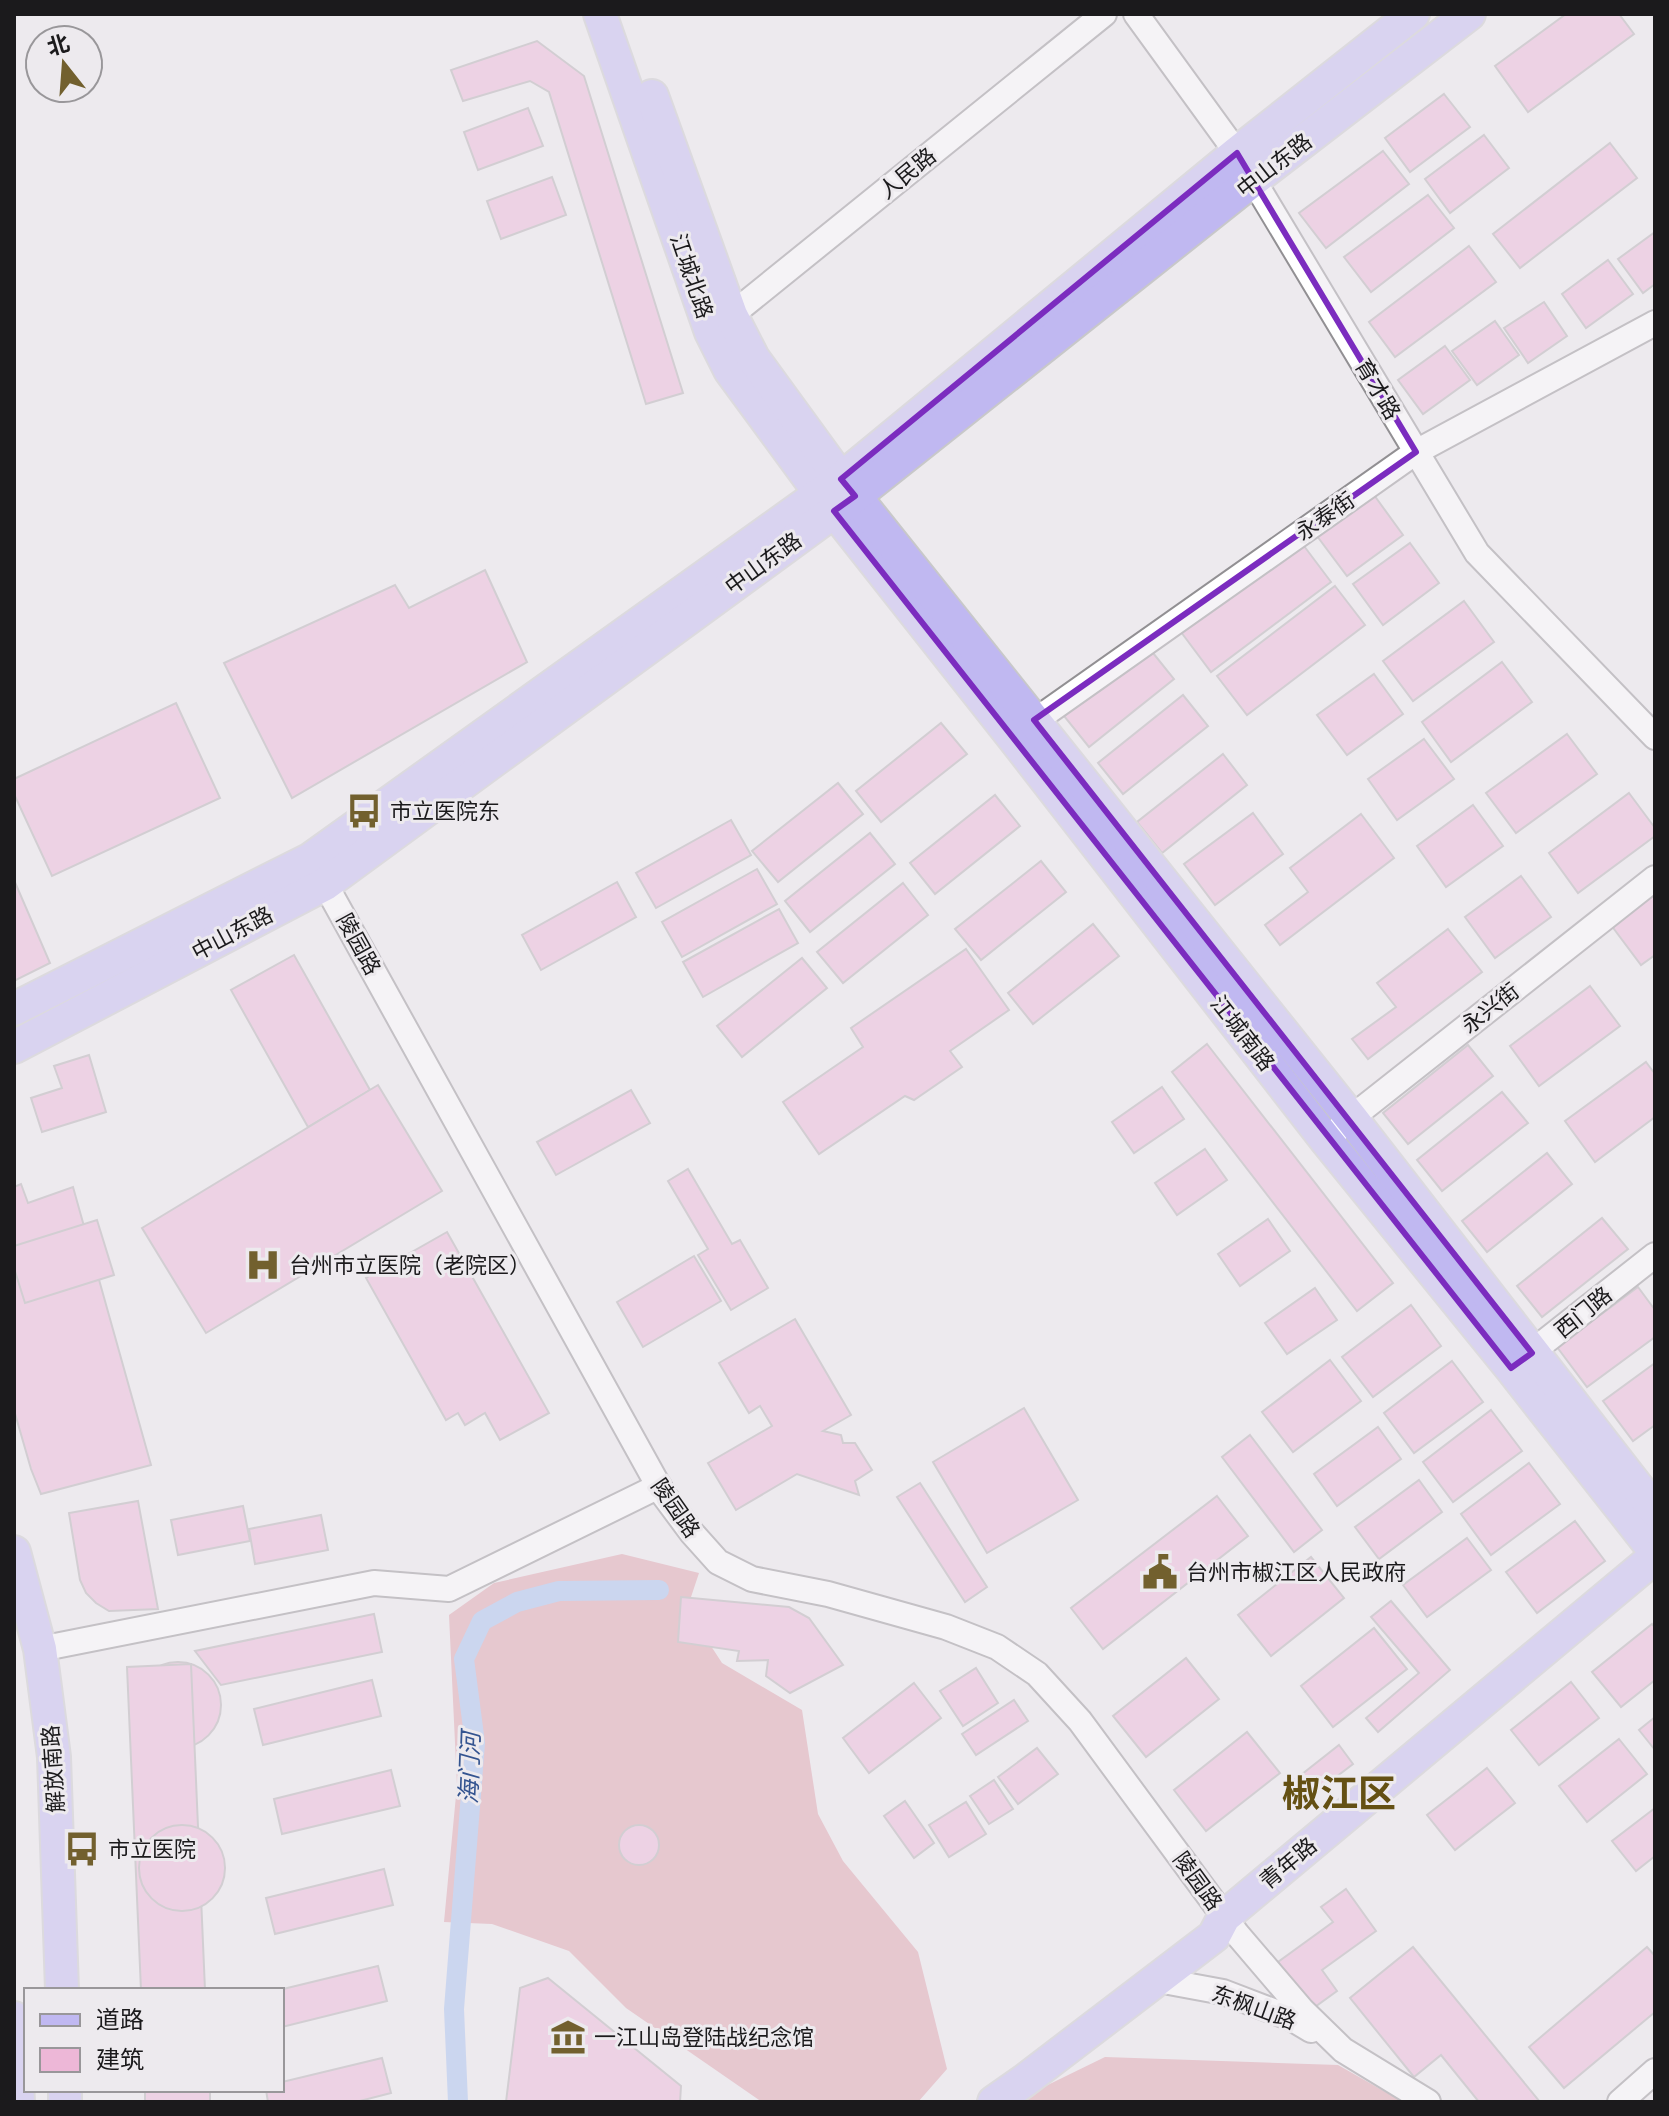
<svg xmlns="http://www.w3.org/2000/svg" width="1669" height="2116" viewBox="0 0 1669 2116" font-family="'Open Sans','Noto Sans SC',sans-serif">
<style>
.forest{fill:#dd9fa8}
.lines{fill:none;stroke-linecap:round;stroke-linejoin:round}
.canal{stroke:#a3bfef;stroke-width:20}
.building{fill:#edb7d7;stroke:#b2adb0;stroke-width:2}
.minor-casing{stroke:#929093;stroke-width:28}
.major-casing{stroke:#c8c8c9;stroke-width:36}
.minor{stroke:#fff;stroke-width:24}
.major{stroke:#c0b8f1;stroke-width:32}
.marked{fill:none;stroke:#7b2cbf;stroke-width:6;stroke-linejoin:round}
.labels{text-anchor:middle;stroke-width:6;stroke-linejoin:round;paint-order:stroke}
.street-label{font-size:22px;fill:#1b1a1c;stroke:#edeaee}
.poi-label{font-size:22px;fill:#1b1a1c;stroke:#edeaee;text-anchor:start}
.water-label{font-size:24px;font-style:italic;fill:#345490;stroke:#edeaee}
.town-label{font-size:38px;font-weight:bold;fill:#645014;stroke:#edeaee}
</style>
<rect width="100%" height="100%" fill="#edeaee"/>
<g class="forest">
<polygon points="622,1554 699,1573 687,1609 722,1663 802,1710 818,1814 843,1861 918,1952 947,2069 918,2102 762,2102 626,2008 569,1951 492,1924 444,1922 457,1785 449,1615 494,1583"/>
<polygon points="1105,2057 1338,2065 1403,2102 1013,2102"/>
</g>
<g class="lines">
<polyline class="canal" points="458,2102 454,2009 475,1743 464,1659 482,1621 517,1602 559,1591 659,1590"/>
</g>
<g class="building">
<polygon points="1566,14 1619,14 1634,34 1528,112 1495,66"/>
<polygon points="537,41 584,76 683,393 646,404 549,92 530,81 463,101 451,70"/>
<polygon points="1444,94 1470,127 1410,172 1385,138"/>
<polygon points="528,108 543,146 478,170 464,132"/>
<polygon points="1484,135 1509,168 1450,213 1425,179"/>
<polygon points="1610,143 1637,178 1520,268 1493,234"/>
<polygon points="1383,151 1409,184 1326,248 1299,213"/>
<polygon points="552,177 566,215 501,239 487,201"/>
<polygon points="1428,195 1454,228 1371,292 1344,257"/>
<polygon points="1655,232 1655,284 1643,293 1618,259"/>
<polygon points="1469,246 1496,282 1395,357 1369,322"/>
<polygon points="1608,260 1633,294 1586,328 1562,294"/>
<polygon points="1544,302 1567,336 1528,363 1504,328"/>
<polygon points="1495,321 1519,355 1477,385 1452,351"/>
<polygon points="1445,346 1470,380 1423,414 1398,380"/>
<polygon points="1374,495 1403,535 1347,576 1317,536"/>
<polygon points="1301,542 1331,582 1211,672 1181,632"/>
<polygon points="1410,543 1439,583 1383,625 1353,584"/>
<polygon points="485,570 527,662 292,798 224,663 395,585 409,608"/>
<polygon points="1335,586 1365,625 1247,715 1217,676"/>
<polygon points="1464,601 1494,642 1413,701 1383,661"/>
<polygon points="1149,648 1174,679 1089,747 1064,716"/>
<polygon points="1502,662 1532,702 1451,762 1422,722"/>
<polygon points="1374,674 1403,714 1347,755 1317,715"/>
<polygon points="1183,695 1208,726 1123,794 1098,763"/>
<polygon points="176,703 220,798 52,876 14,794 14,779"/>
<polygon points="941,723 967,754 881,822 856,791"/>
<polygon points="1567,734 1597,774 1516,833 1486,793"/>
<polygon points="1424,739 1454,779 1397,820 1368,779"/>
<polygon points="1223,754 1247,785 1162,853 1137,822"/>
<polygon points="838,783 863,814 778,882 752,851"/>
<polygon points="1629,793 1655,828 1655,836 1578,893 1549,853"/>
<polygon points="995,795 1020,826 935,894 910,863"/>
<polygon points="1473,805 1503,846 1446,887 1417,846"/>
<polygon points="1253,813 1283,854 1215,905 1184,864"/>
<polygon points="1361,814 1394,858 1280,945 1265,925 1308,892 1290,868"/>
<polygon points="731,820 751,855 656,908 636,873"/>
<polygon points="870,833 895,864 810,932 785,901"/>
<polygon points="1041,861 1066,892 981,960 955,929"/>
<polygon points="757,869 777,904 682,957 662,922"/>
<polygon points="1521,876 1551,917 1495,958 1465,917"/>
<polygon points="14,880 50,963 14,981"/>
<polygon points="617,882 636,917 541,970 522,935"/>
<polygon points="903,883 928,915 843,983 817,952"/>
<polygon points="1655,893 1655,955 1641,965 1611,925"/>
<polygon points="779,909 798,943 703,997 683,962"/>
<polygon points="1093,924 1119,956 1033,1024 1008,993"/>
<polygon points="1448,929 1482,972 1368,1059 1352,1039 1396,1007 1377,983"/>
<polygon points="966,949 1009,1010 950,1051 962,1067 914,1100 905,1096 819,1154 783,1102 863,1047 851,1028"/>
<polygon points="294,955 370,1090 308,1127 231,990"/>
<polygon points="802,958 827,988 742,1057 717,1026"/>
<polygon points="1590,986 1620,1026 1539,1086 1510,1046"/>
<polygon points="1207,1044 1393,1283 1357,1311 1172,1072"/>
<polygon points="1468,1045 1493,1076 1408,1144 1383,1113"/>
<polygon points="89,1055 106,1112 42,1132 31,1098 62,1088 54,1066"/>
<polygon points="1646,1062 1655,1074 1655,1117 1595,1162 1565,1121"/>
<polygon points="378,1085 442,1191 206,1333 142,1228"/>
<polygon points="1162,1087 1184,1119 1134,1153 1112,1122"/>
<polygon points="631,1090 650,1123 556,1175 537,1142"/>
<polygon points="1502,1092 1528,1123 1442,1191 1417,1160"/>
<polygon points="1205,1149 1227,1180 1177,1215 1155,1183"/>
<polygon points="1547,1153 1572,1184 1487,1252 1462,1221"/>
<polygon points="688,1169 732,1244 740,1240 768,1288 731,1310 698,1255 708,1249 668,1181"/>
<polygon points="21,1184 28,1203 73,1187 151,1465 41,1494 31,1469 14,1410 14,1187"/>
<polygon points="1602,1218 1628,1249 1542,1317 1517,1286"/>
<polygon points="1268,1219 1290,1251 1240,1286 1218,1254"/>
<polygon points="97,1220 114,1275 25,1303 14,1268 14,1246"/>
<polygon points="447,1232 549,1413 500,1440 485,1413 465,1425 458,1413 446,1420 366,1278"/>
<polygon points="694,1256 721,1301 643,1347 617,1302"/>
<polygon points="1638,1287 1655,1310 1655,1337 1587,1387 1557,1347"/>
<polygon points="1315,1288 1337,1320 1287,1354 1265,1323"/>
<polygon points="1411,1305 1441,1346 1373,1397 1342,1357"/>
<polygon points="795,1319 851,1415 823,1431 841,1435 843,1443 855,1443 872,1470 855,1481 859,1495 797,1474 736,1510 708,1463 772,1426 760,1406 749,1413 719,1363"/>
<polygon points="1330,1360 1361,1401 1293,1452 1262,1412"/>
<polygon points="1452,1361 1483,1402 1414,1453 1384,1413"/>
<polygon points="1655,1363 1655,1425 1633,1441 1603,1401"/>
<polygon points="1024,1408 1078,1500 987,1553 933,1462"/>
<polygon points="1491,1410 1522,1451 1453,1502 1423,1462"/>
<polygon points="1378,1427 1401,1459 1337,1506 1314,1474"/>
<polygon points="1250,1435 1322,1530 1294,1552 1222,1457"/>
<polygon points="1529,1463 1560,1504 1491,1555 1461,1514"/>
<polygon points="1419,1480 1442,1512 1379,1559 1355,1527"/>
<polygon points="920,1483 987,1587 965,1602 897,1497"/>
<polygon points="1217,1496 1248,1536 1103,1649 1071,1608"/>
<polygon points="138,1501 158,1609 109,1611 96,1603 86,1593 80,1580 69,1513"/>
<polygon points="243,1506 250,1541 178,1555 171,1520"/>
<polygon points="321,1515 328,1550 255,1564 249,1529"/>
<polygon points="1575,1521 1605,1561 1537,1613 1506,1572"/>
<polygon points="1467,1538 1491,1570 1427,1617 1403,1585"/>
<polygon points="1311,1557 1344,1598 1271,1656 1238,1615"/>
<polygon points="681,1597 789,1607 809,1618 843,1665 790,1693 766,1676 768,1660 737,1661 739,1651 678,1642"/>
<polygon points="1391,1601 1450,1670 1378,1732 1366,1718 1419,1673 1371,1617"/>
<polygon points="374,1614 382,1652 221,1685 195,1651"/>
<polygon points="1652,1624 1655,1628 1655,1680 1621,1707 1592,1672"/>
<polygon points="1374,1628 1407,1669 1333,1727 1301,1686"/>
<polygon points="1186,1658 1219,1699 1146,1757 1113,1716"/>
<circle cx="178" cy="1705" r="43"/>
<polygon points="191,1664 205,1990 141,1990 127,1667"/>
<polygon points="976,1668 998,1703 963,1726 940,1691"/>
<polygon points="372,1680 381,1716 263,1745 254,1709"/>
<polygon points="1571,1682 1599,1718 1539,1765 1511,1730"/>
<polygon points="914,1683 941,1718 869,1773 843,1738"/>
<polygon points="1014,1700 1028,1721 976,1755 962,1734"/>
<polygon points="1655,1717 1655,1750 1639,1730"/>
<polygon points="1247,1732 1280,1773 1206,1831 1174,1790"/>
<polygon points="1619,1739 1647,1774 1587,1822 1559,1786"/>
<polygon points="1339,1745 1353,1764 1306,1800 1292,1782"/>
<polygon points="1037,1748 1058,1774 1018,1804 998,1777"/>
<polygon points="1487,1768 1515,1803 1455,1850 1427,1815"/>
<polygon points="391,1770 400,1806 282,1834 274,1799"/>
<polygon points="994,1780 1013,1809 989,1824 970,1796"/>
<polygon points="905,1801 934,1843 914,1858 884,1816"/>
<polygon points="966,1802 986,1834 949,1857 929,1825"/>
<polygon points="1655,1808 1655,1856 1636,1871 1612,1841"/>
<circle cx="639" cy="1845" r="20"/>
<circle cx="182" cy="1868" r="43"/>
<polygon points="384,1869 393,1905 275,1934 266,1898"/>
<polygon points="1346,1889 1376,1931 1322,1970 1337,1991 1312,2009 1278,1962 1333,1922 1321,1907"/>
<polygon points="1413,1947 1540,2102 1479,2102 1441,2055 1414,2077 1350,1998"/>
<polygon points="1647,1947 1655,1956 1655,2012 1564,2088 1529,2047"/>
<polygon points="378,1966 387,2001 282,2027 282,1990 279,1990"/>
<polygon points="548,1978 681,2086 680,2102 506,2102 520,1988"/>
<polygon points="382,2058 391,2093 356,2102 268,2102 266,2090 282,2090 282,2082"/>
<rect x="145" y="2090" width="65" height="12"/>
</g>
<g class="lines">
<g class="minor-casing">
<g id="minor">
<polyline points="1136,14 1237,153 1477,553 1655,737"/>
<polyline points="719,325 1104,14"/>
<polyline points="1022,730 1416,452 1655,323"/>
<polyline points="325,884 663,1494 692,1533 718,1562 752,1579 828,1594 946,1627 997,1647 1037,1674 1080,1721 1237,1934 1302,2010 1343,2050 1428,2102"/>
<polyline points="1326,1140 1351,1118 1655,878"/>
<polyline points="1519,1362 1655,1255"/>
<polyline points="40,1649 374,1583 449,1589 659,1486"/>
<polyline points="1158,1980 1223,1992 1291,2018 1311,2030"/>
<polyline points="1620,2102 1655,2071"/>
</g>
</g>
<g class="major-casing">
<g id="major">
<polyline points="600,14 711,332 730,370 821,494 1013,737 1326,1140 1511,1368 1655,1551"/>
<polyline points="652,96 731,315 753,358 841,479 1351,1118 1655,1510"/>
<polyline points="14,1009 311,859 841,479 1237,153 1413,14"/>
<polyline points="14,1047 325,884 855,496 1253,180 1469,14"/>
<polyline points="14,1552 40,1649 54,1757 62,1990"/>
<polyline points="14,2018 18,2102"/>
<polyline points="65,2090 65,2102"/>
<polyline points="994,2102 1024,2081 1214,1936 1224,1917 1655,1557"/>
</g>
</g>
<use href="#minor" class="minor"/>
<use href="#major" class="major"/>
</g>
<path d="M0 0H1669V2116H0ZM1237 153 1416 452 1034 720 1532 1353 1511 1368 834 511 855 496 841 479Z" fill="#edeaee" fill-opacity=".55" fill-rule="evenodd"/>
<path class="marked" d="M1237 153 1416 452 1034 720 1532 1353 1511 1368 834 511 855 496 841 479Z"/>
<defs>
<g id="bus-bare" transform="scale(2.76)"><path d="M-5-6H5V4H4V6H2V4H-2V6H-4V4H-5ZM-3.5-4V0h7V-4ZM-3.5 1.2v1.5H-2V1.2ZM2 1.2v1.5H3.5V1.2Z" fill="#72602e" stroke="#edeaee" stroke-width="2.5" paint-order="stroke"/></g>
<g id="hospital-bare" transform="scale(2.76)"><path d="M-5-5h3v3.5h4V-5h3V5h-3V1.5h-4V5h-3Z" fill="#72602e" stroke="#edeaee" stroke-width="2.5" paint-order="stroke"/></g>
<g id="civic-bare" transform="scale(2.76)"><path d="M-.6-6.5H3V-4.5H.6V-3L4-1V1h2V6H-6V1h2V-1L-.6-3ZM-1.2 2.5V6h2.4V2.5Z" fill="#72602e" stroke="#edeaee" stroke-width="2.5" paint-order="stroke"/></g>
<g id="museum-bare" transform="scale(2.76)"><path d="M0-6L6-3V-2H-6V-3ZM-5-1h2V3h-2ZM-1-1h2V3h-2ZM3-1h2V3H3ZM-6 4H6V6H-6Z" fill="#72602e" stroke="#edeaee" stroke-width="2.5" paint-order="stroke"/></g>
</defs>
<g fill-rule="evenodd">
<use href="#bus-bare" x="364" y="811"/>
<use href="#hospital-bare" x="263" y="1265"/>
<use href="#civic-bare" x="1160" y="1572"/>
<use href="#bus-bare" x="82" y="1849"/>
<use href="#museum-bare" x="568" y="2037"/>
</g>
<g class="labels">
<g class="street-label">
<text transform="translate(1274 165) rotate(-38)" y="8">中山东路</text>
<text transform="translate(907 173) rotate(-39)" y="8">人民路</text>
<text transform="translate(692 276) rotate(71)" y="8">江城北路</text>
<text transform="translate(1378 389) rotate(59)" y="8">育才路</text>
<text transform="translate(1325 516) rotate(-35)" y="8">永泰街</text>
<text transform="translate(763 563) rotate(-36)" y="8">中山东路</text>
<text transform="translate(232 933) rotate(-28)" y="8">中山东路</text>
<text transform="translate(359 944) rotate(61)" y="8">陵园路</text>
<text transform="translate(1490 1008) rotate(-38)" y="8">永兴街</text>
<text transform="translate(1243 1033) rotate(52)" y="8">江城南路</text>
<text transform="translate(1583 1312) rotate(-39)" y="8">西门路</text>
<text transform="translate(676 1508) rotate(55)" y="8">陵园路</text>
<text transform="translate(53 1769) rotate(-94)" y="8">解放南路</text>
<text transform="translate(1288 1863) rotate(-40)" y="8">青年路</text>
<text transform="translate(1198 1881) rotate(54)" y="8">陵园路</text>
<text transform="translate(1254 2007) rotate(20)" y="8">东枫山路</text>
</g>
<g class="poi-label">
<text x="390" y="819">市立医院东</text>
<text x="289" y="1273">台州市立医院（老院区）</text>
<text x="1186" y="1580">台州市椒江区人民政府</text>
<text x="108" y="1857">市立医院</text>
<text x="594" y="2045">一江山岛登陆战纪念馆</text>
</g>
<g class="water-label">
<text transform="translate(470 1768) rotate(-88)" y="8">海门河</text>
</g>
<g class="town-label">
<text x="1339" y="1807">椒江区</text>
</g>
</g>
<rect width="1669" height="2116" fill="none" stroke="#1b1a1c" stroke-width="32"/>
<rect x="24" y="1988" width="260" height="104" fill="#edeaee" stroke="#99979a" stroke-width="2"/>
<rect x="40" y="2014" width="40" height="12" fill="#c0b8f1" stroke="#99979a" stroke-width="2"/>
<text x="96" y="2028" font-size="24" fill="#1b1a1c">道路</text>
<rect x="40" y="2048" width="40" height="24" fill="#edb7d7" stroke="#99979a" stroke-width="2"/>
<text x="96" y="2068" font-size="24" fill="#1b1a1c">建筑</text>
<g transform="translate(64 64) rotate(343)"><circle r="38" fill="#edeaee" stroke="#99979a" stroke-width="2"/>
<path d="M0-6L14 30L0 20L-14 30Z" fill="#72602e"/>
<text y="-12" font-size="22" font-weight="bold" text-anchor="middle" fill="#1b1a1c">北</text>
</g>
</svg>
